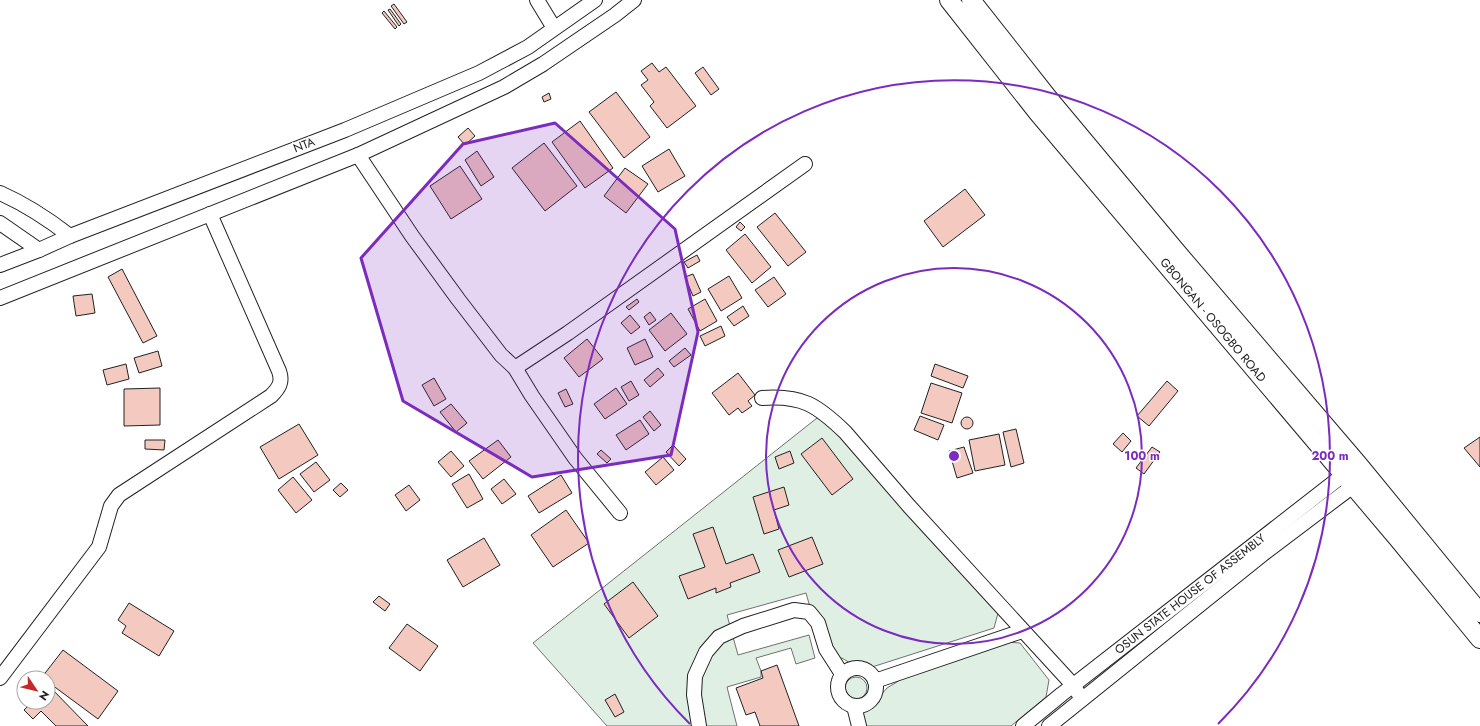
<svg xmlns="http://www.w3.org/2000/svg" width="1480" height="726" viewBox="0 0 1480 726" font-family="Jost,sans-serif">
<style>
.green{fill:#e0efe3;stroke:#6f6f6f}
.building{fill:#f3c9c0;stroke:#222}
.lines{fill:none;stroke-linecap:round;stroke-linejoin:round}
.minor-casing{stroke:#222;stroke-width:16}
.major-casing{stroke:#222;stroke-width:20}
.minor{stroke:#fff;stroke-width:14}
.major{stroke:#fff;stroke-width:18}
.marked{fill:#7b2cbf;fill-opacity:0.2;stroke:#7b2cbf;stroke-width:3;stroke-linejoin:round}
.ring{fill:none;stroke:#7b2cbf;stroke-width:2}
.labels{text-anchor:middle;stroke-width:3;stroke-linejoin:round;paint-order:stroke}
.street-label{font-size:12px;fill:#222;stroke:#fff}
.centre{fill:#7b2cbf;stroke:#fff;stroke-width:2}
.ring-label{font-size:12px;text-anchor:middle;font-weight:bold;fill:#7b2cbf;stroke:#fff;stroke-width:3;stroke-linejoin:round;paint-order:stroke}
</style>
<rect width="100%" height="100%" fill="#fff"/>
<g class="green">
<polygon points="817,418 836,428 998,613 994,628 872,667 850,663 842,658 833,661 821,646 806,593 727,615 738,655 809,635 815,658 796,664 791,648 756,658 761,671 761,677 727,687 737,726 607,726 533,643"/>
<polygon points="1007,642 1020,643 1049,680 1046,697 1011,726 852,726 853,720 865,707 876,701 887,688 905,677"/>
<circle cx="856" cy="688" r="11"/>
</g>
<g class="building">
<polygon points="394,4 407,22 404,24 391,6"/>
<polygon points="390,9 401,24 399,26 388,10"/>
<polygon points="384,11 397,27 395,29 382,13"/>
<polygon points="652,63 659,72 666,67 696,106 667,128 650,106 654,102 641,85 648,80 641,71"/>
<polygon points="703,67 719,89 711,95 695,73"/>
<polygon points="616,92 650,137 624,158 589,112"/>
<polygon points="549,93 551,99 544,102 542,97"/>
<polygon points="580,121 613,168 585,188 552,142"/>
<polygon points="468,128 475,136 465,145 458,137"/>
<polygon points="544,143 577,186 545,211 512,168"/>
<polygon points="669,149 685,176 658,192 642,166"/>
<polygon points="477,151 494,177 481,186 465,160"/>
<polygon points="460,166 482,199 451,219 430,186"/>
<polygon points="625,168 648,184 626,213 604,196"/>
<polygon points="965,189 985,215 943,247 924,221"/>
<polygon points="775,213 806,252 788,266 757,227"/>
<polygon points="740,222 745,227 741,231 736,227"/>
<polygon points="745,234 771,267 752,283 726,250"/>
<polygon points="697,255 700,261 688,268 684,262"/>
<polygon points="122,269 157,336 143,343 108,277"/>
<polygon points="693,274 701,292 693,296 685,277"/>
<polygon points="729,276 742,298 721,311 708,289"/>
<polygon points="774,277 786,294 768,307 755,290"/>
<polygon points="92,294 95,313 76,316 73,296"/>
<polygon points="637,299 639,302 629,310 626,307"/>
<polygon points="705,299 717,321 700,331 688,309"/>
<polygon points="743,306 749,316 734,326 727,317"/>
<polygon points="650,312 656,320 649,325 644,317"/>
<polygon points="671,313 687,334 665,351 649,330"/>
<polygon points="630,315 640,327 631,334 621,323"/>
<polygon points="721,326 725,336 705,346 700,336"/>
<polygon points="587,339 603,359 579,377 564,358"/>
<polygon points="645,339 653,357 635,365 627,348"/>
<polygon points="685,348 691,355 674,367 669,361"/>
<polygon points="158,351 162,366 139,373 134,358"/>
<polygon points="126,364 129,379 107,385 103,370"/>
<polygon points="935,364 968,376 963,388 931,376"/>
<polygon points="658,368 664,375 650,387 644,380"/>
<polygon points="738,373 755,395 748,401 752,406 742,413 738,408 729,415 712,393"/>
<polygon points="434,378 446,399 434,406 422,385"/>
<polygon points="631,381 639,395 629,401 621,387"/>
<polygon points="1167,381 1178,391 1149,426 1137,416"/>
<polygon points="931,383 962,393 952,423 921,413"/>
<polygon points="160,388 160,425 124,426 124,389"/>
<polygon points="616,388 627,404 605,419 594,404"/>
<polygon points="566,389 573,404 565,407 558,393"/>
<polygon points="451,404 467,423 456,432 440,412"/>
<polygon points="650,411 661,425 654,431 643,417"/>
<polygon points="920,416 944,425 938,440 914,430"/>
<circle cx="967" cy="423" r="6"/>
<polygon points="640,420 649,434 626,450 616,435"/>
<polygon points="299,424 318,455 279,479 260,447"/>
<polygon points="1016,429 1024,463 1011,467 1003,432"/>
<polygon points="1123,433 1131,441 1122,452 1113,444"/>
<polygon points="999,434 1005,465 975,471 969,440"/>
<polygon points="1480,437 1480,467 1464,448"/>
<polygon points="822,438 853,479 832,495 801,454"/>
<polygon points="145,440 165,440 164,450 145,449"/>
<polygon points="498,440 511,457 483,479 469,461"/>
<polygon points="673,445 686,459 679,466 666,452"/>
<polygon points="964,447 973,473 957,478 949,451"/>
<polygon points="1152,447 1160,452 1144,474 1136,468"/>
<polygon points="601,450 611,459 607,463 597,454"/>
<polygon points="451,451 464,466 451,477 438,462"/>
<polygon points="790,451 794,463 779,469 775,457"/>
<polygon points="663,457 674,470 656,485 645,472"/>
<polygon points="316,462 330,480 314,492 300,474"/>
<polygon points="469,474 483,499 467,508 452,484"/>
<polygon points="561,475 572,493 539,513 528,496"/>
<polygon points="293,477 312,500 296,513 278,490"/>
<polygon points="504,479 516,494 502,504 491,489"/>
<polygon points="341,483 348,490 340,497 333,490"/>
<polygon points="409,485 420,500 406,511 395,495"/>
<polygon points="784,487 789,505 774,510 779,529 764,534 753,497"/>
<polygon points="566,510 589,543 553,567 531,535"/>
<polygon points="713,527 726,564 753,554 760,572 730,583 731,587 716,593 716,588 688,599 679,576 705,567 693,534"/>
<polygon points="812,537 823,564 789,577 778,550"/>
<polygon points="484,538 500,565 463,587 447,560"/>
<polygon points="633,582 658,616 629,638 604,604"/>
<polygon points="379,596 390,604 385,611 373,602"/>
<polygon points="129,603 174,631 159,656 122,633 126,626 118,620"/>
<polygon points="407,624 438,646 420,671 389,648"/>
<polygon points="63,650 118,691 98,719 48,682 48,678 42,677"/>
<polygon points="777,665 799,726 760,726 755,712 746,715 736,688 763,678 761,671"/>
<polygon points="48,686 49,686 88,726 56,726 41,711 33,719 24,710 32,702 48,702"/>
<polygon points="615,694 624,712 615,717 605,700"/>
</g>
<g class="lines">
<g class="minor-casing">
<g id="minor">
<polyline points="537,0 554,28"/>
<polyline points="358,155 412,236 458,299 501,355 515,368 532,396 575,458 620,513"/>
<path d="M0 193C25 204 48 219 70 236"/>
<polyline points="0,223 39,250"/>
<polyline points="0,265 39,250 70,236 345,130 479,73 528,47 595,0"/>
<polyline points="0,298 358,155 504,87 543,64 615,15 634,0"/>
<polyline points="515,368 568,333 805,164"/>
<path d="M762 398C802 395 817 405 845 432L909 506 1073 685 1082 699"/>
<circle cx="857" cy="687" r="19"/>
<path d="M0 678 99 547 111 506 119 495 271 396C279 388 283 382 279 371L210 214"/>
<polyline points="875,681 1022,631"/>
<polyline points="854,706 859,726"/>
<polyline points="699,726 694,695 695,676 706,652 719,637 743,626 794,610 809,612 818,623 826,649 842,674"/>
<polyline points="1023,726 1062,694 1351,469"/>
<polyline points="1049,726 1263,554 1361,480"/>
</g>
</g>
<g class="major-casing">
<g id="major">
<polyline points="949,0 1038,113 1399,540 1480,639"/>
<polyline points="971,0 1049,99 1175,250 1358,464 1480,613"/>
</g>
</g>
<use href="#minor" class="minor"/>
<use href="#major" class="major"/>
</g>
<path class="marked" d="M555 123 675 229 698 332 671 455 532 477 403 401 361 258 463 144Z"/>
<g class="ring">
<circle cx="954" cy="456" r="188"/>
<path d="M690 724A376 376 0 1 1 1218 724"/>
</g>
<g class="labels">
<g class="street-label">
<text transform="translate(304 145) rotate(-21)" y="4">NTA</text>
<text transform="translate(1213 320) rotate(50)" y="4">GBONGAN - OSOGBO ROAD</text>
<text transform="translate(1190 594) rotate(-38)" y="4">OSUN STATE HOUSE OF ASSEMBLY</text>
</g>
</g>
<circle cx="954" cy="456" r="6" class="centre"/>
<g class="ring-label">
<text x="1142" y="460">100 m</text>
<text x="1330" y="460">200 m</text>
</g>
<g transform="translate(36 690) rotate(125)"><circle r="19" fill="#ffffff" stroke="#a7a7a7"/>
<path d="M0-3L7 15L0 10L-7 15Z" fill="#c62828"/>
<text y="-6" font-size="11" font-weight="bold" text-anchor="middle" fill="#222222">N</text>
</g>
</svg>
